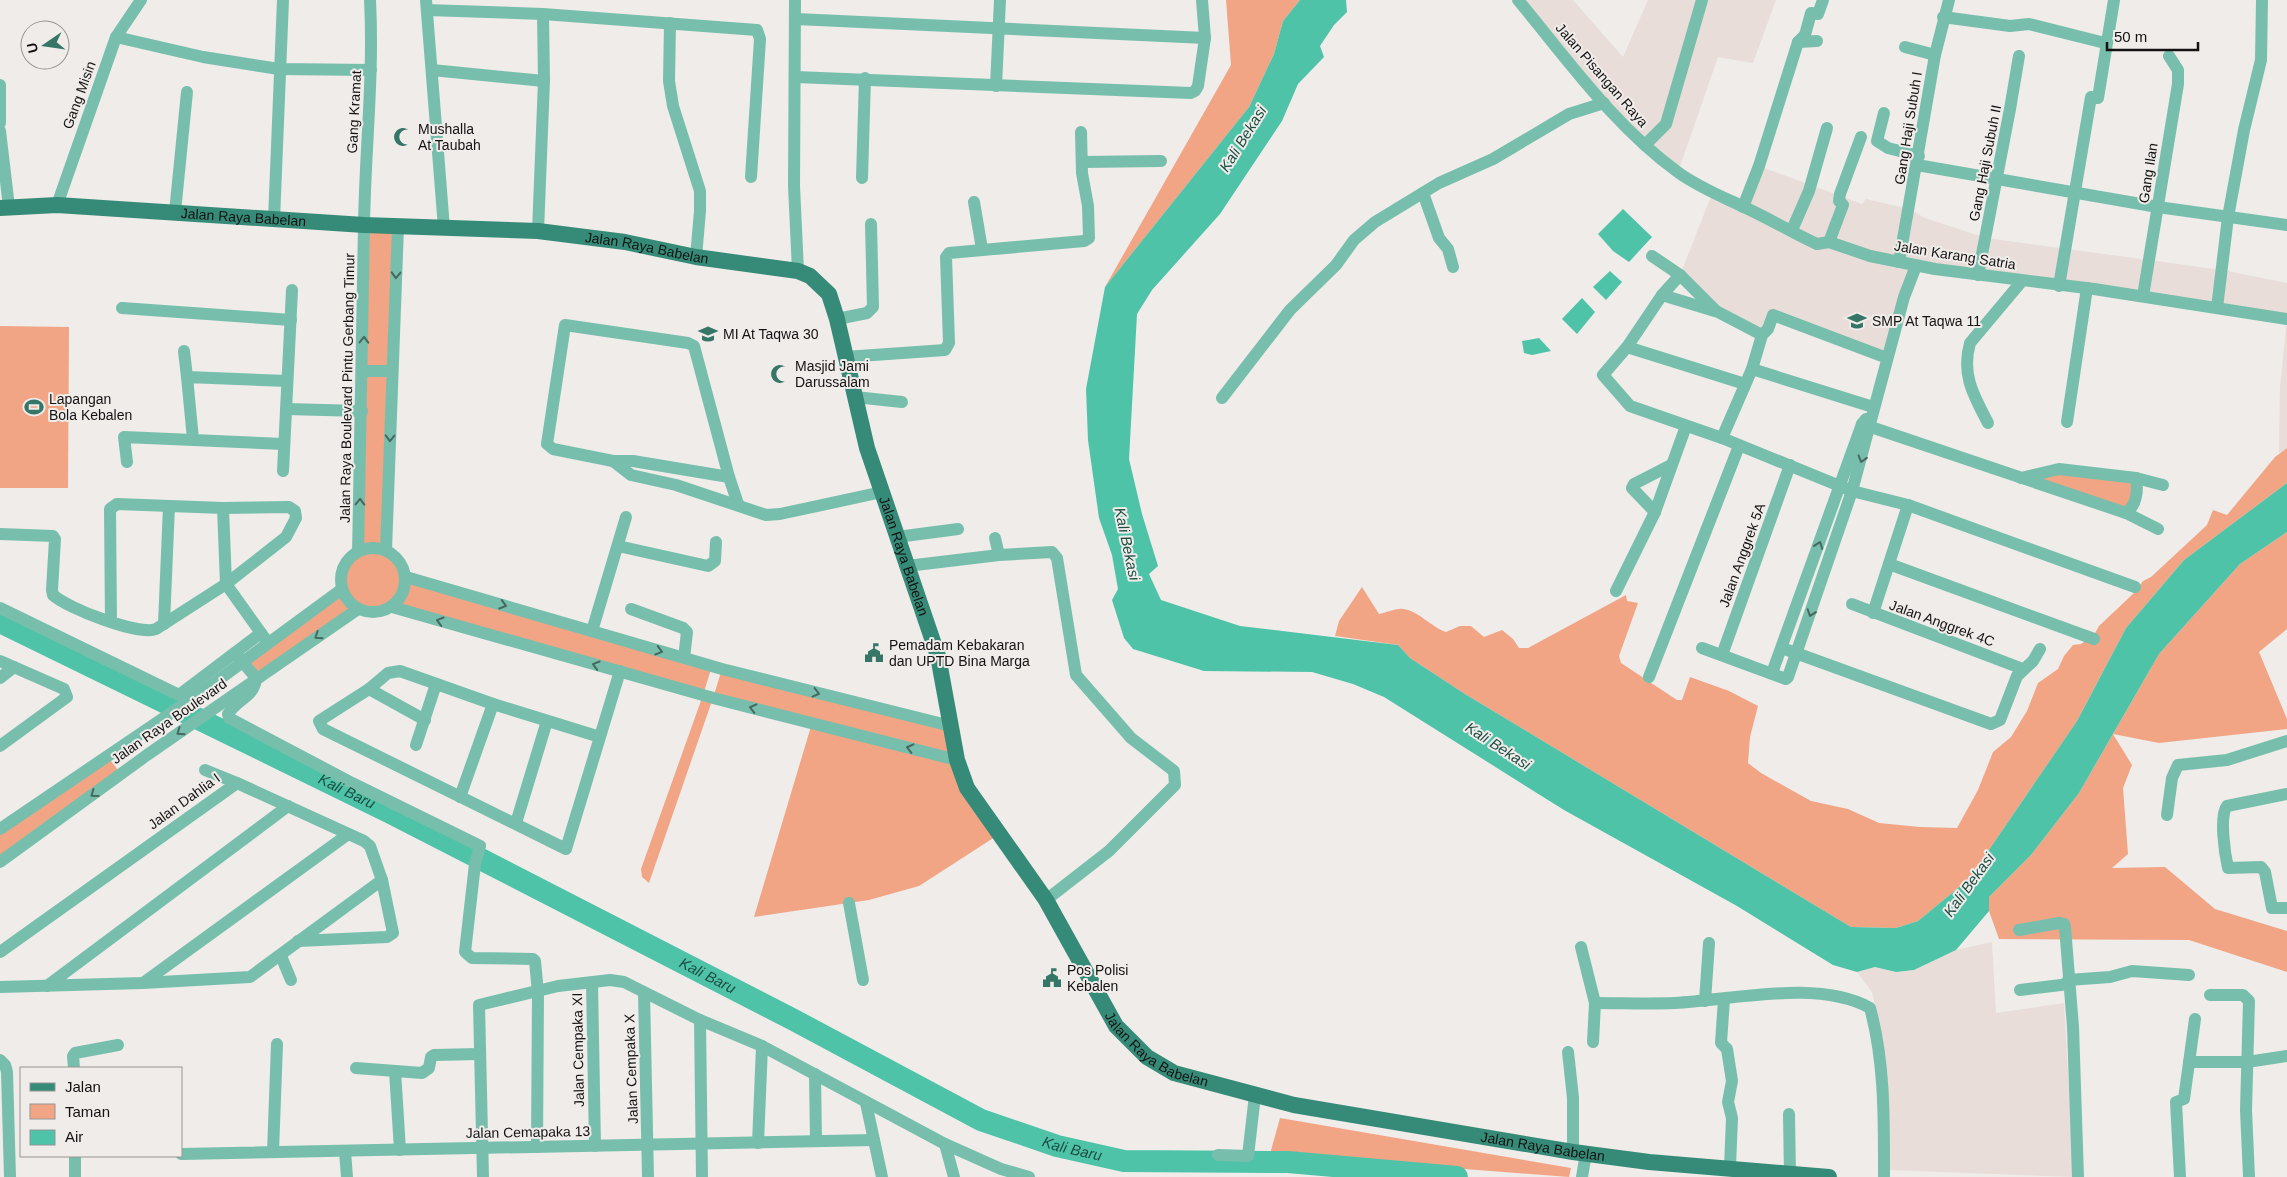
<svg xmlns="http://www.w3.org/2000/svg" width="2287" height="1177" viewBox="0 0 2287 1177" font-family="Arial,sans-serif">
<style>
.built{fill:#e8ddd8}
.green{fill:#f1a585}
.water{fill:#4ec3a8}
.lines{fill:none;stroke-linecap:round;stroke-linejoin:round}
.river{stroke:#4ec3a8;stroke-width:22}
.minor{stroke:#77bfac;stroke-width:12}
.major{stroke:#358b77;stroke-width:16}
.oneway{stroke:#46685f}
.labels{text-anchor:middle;stroke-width:4;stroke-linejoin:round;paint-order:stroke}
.street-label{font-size:14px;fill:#141212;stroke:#efecea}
.poi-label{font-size:14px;fill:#141212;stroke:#efecea;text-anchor:start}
.water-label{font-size:15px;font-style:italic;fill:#1c4d42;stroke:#efecea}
</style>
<rect width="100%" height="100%" fill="#efecea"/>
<g class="built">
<polygon points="1518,0 1573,0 1623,57 1648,0 1776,0 1753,63 1718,57 1678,172 1645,145"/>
<polygon points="1759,166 1862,204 1866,199 1909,209 1925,218 1986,238 2222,270 2287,283 2287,448 2279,453 2280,387 2287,319 1916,266 1887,358 1773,315 1762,335 1718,312 1680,275 1712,194 1743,206"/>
<polygon points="1992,942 1996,1013 2064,1003 2074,1177 1889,1170 1882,1034 1872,992 1857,972 1875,967 1896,972 1914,970 1956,950"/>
</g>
<g class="green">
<polygon points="1226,0 1300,0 1283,21 1274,54 1249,107 1105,287 1231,65"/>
<path d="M364 225 398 227 386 549 399 560 406 577 712 666 703 695 713 698 722 669 951 726 957 760 998 835 919 886 869 900 754 917 812 723 713 698 649 883 642 877 641 869 703 695 392 607 375 613 358 609 256 678 243 662 342 589C341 572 345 563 358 551Z"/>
<polygon points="0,326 69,327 68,488 0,488"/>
<path d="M2287 448V483L2184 560 2126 628 2077 721 1969 879 1918 921 1896 928 1851 927 1465 694 1410 658 1398 645 1335 636 1339 621 1362 587 1379 614C1386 613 1396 608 1403 609 1419 611 1431 627 1446 632L1460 626H1471L1484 637 1502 630 1513 639 1519 648H1528L1626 595 1627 601 1638 603 1619 656 1621 663 1677 700H1682L1690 677 1729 691 1758 706 1750 737 1748 763 1761 773 1811 801 1848 809 1879 823 1920 827 1957 828 1978 790 1993 752 2011 737 2027 711 2038 683 2058 669 2064 656 2073 645 2081 644 2094 635 2099 626 2135 592 2143 581 2151 577 2207 525 2213 510 2227 515 2275 457Z"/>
<polygon points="2059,469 2136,478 2131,509 2021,478"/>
<polygon points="2287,532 2287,629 2259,652 2287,719 2287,729 2159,743 2113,734 2132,765 2123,788 2128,854 2112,868 2165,867 2215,909 2287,931 2287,972 2189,940 1999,939 1989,911 1989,897 2031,855 2079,793 2159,654 2240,564"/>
<polygon points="108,757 121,774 0,862 0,829"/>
<polygon points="1280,1118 1571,1168 1569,1177 1270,1154"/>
</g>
<g class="water">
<polygon points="1300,0 1346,0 1347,12 1334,25 1320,46 1324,57 1298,84 1282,121 1220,214 1152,290 1137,314 1129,459 1142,514 1158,566 1149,574 1161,600 1240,626 1398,645 1410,658 1465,694 1851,927 1896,928 1918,921 1969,879 2077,721 2126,628 2184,560 2287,483 2287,532 2240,564 2159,654 2079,793 2031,855 1989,897 1989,911 1956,950 1914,970 1896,972 1875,967 1857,972 1833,965 1737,906 1564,810 1384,697 1353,684 1312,672 1204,671 1133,649 1124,638 1112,600 1118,589 1112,555 1099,518 1088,440 1086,389 1105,287 1249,107 1274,54 1283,21"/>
<polygon points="1623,209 1652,237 1629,262 1613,251 1598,234"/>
<polygon points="1610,271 1622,282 1606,300 1593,287"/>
<polygon points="1582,298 1595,312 1577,334 1562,319"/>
<polygon points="1539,338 1551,351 1532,355 1524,353 1522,341"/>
</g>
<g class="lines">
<path class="river" id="s1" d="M0 622 391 813 792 1019 981 1120 1057 1146 1124 1161 1288 1162 1457 1177"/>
<g class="minor">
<polyline points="426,0 444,228"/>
<polyline points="795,0 794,186 798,271"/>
<path d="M1518 0C1568 60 1615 127 1679 173 1700 188 1723 197 1746 208 1770 219 1793 233 1817 244L1829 242 1870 256 1935 269 2094 289 2287 319"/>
<polyline points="427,10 543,14 757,30 760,39 751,177"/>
<polyline points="1943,17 2010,26 2029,24 2105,43"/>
<polyline points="796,19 1205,38"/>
<polyline points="670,23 669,81 673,106 700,191 700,211 696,257"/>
<polyline points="116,37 203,57 279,69 371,70"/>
<polyline points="1798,42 1817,41"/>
<polyline points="1905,47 1935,55"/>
<polyline points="432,70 544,81"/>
<polyline points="796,77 1191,93 1195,91 1198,86 1205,38 1202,0"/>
<polyline points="0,85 0,123"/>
<polyline points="996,86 1000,0"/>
<polyline points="1884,113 1877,141 1888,148 1919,156"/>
<polyline points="0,131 9,207"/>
<polyline points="1645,145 1666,124 1702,0"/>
<polyline points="1082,162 1161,161"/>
<polyline points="1917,165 2158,207 2287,225"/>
<polyline points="862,178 865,78"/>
<polyline points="1423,193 1439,238 1448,249 1453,267"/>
<polyline points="974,202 982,249"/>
<polyline points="57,205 116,37 141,0"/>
<polyline points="1743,207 1759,166 1798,42 1805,35 1811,13 1818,14 1823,0"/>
<polyline points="175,212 187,92"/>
<polyline points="274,220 283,0"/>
<polyline points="1792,230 1809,191 1827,128"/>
<polyline points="538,231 544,81 543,14"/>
<polyline points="1829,242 1843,205 1839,201 1840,194 1861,137"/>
<polyline points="1652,256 1680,275 1716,311"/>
<polyline points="1899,262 1935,55 1949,0"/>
<polyline points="1680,275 1662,295 1627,347 1603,375 1630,406 1722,438 1852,491 1908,505 2135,587"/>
<polyline points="1978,275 2010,109 2019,56"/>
<polyline points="2059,286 2091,97 2098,98 2114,0"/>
<polyline points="1662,295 1718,312 1762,335"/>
<polyline points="2143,296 2178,84 2178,70 2169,56"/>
<polyline points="122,308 291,320"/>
<polyline points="2217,308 2228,217 2244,130 2261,60 2262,0"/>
<polyline points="837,319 867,313 873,307 871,224"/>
<polyline points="1627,347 1745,384"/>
<polyline points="184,351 187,377"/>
<polyline points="845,357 945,350 949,343 946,257 949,253 1084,241 1089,238 1088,206 1082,173 1081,132"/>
<polyline points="1752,369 1873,407"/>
<polyline points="363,371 392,371"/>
<polyline points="855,397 902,402"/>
<polyline points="1222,398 1290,310 1336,265 1354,240 1375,222 1439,183 1493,159 1569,114 1604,103"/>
<polyline points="286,409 362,411"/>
<polyline points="2067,422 2087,288"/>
<path d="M1988 423C1974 396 1961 375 1970 343L2022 281"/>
<polyline points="1862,424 2126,513 2158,529"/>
<polyline points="1722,438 1752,369 1762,335 1768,329 1773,315 1887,358"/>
<polyline points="193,439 187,377 287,381"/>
<polyline points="613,461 553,449 547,444 565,325 688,343 694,346 729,477 738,504"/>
<polyline points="127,462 124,437 284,444"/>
<polyline points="283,471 292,290"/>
<polyline points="729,477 633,461 613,461 631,475 676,485 766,515 780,514 882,492"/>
<path d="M2021 478 2059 469 2136 478C2138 490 2137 505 2126 513"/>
<polyline points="2136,478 2163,485"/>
<polyline points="223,508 226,584 266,640"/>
<polyline points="1655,512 1632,488 1634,484 1671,465"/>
<path d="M0 534 53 536 55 539 52 590 53 595C67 608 139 636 156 629L226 584 286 537 296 518 295 511 289 507 223 508 117 504 110 509 111 622"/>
<polyline points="897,537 958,529"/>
<polyline points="995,538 999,555"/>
<polyline points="618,546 708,566 715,561 716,542"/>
<circle cx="373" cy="580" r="32"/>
<polyline points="386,550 398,227"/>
<path d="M358 551C361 443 363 335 364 226 365 151 374 76 370 0"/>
<polyline points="1889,564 2094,639"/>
<polyline points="907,566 999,555 1052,552 1057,558 1076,675 1131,738 1174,771 1175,785 1109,851 1046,900"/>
<polyline points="406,577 722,669 951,726"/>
<polyline points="1616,591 1655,512 1686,426"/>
<polyline points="1852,604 2023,669"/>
<polyline points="392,607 717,699 957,760"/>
<polyline points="0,608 179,695 261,633"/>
<polyline points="631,609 683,628 687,632 684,658"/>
<polyline points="1873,613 1908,505"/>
<polyline points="164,624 169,506"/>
<polyline points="592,631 626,517"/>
<polyline points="1702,648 1786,679 1788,677 1852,491 1904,297 1916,266"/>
<polyline points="1782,648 1991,724 2000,720 2017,676 2033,661 2040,649"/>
<path d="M235 653 256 678C255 697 237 699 228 714L229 718 352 783 480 846 475 864 465 952 472 958 533 959 535 961 538 993 537 1147"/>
<polyline points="1722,655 1790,465"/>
<polyline points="0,661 64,689 67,697 0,746"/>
<polyline points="1772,673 1862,424 1866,419"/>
<polyline points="1649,677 1739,446"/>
<polyline points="0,678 14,667"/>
<polyline points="369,689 425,720"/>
<polyline points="600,737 493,704 400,671 388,673 369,689 319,721 323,729 566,849 620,671"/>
<polyline points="416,745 436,684"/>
<polyline points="205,770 237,783"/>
<path d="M2287 794 2227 806C2219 816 2225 855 2228 868L2261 867 2265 872 2272 908H2287"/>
<polyline points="460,797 493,704"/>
<polyline points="2167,815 2172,778 2178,765 2227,760 2287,741"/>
<polyline points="516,823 547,721"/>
<polyline points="0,829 202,692 342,589"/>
<polyline points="0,862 147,755 358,609"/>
<polyline points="849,903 863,980"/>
<polyline points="2019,930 2059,923 2064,924 2065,927 2073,1027 2078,1177"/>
<polyline points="1581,947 1595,1003 1593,1042"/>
<polyline points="0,952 237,783 364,841 370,846 382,880 393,933 387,937 298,941"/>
<polyline points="281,956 291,980"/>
<polyline points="2068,980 2110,977 2132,971 2189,975"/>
<polyline points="143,983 347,835"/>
<polyline points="592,983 595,1146"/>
<polyline points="47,986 288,806"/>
<polyline points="0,987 143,983 250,977 382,880"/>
<polyline points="2020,990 2069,984"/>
<polyline points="644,993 648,1177"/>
<polyline points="2210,995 2243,995 2249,1001 2246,1110 2249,1177"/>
<polyline points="1724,999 1721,1043 1727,1049 1732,1081 1728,1102 1732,1118 1730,1167"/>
<polyline points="1705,1001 1709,943"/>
<path d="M1595 1003C1622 1003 1649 1004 1675 1003 1733 1000 1818 979 1870 1008 1885 1062 1884 1121 1884 1177"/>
<polyline points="700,1020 702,1177"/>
<polyline points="1568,1052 1573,1098 1573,1152"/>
<polyline points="0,1060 5,1065 7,1072 10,1177"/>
<polyline points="2189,1062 2247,1062 2287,1056"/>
<polyline points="74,1068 73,1056 75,1053 118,1045"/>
<polyline points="356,1068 422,1073 429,1068 431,1057 434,1055 479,1054"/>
<polyline points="395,1071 400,1150"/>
<polyline points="815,1074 816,1141"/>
<polyline points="866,1103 882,1177"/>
<polyline points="1789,1114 1790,1177"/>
<polyline points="758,1143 762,1046"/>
<polyline points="945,1144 954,1177"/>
<polyline points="345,1151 347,1177"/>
<polyline points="273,1152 277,1044"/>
<polyline points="181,1154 874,1140"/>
<polyline points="1218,1155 1248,1156 1255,1095"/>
<polyline points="75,1156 75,1177"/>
<polyline points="483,1177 479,1005 558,986 610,980 624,982 700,1020 762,1046 945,1144 1001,1169 1029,1177"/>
<polyline points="1582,1177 1586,1153"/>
<polyline points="2180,1177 2176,1102 2184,1099 2195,1019"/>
</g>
<path class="major" id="s2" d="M0 208 57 205 364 225 538 231 625 242 696 257 798 271 810 276 829 294 837 319 867 448 938 656 957 760 967 788 1046 900 1116 1026 1147 1057 1174 1073 1294 1105 1573 1152 1649 1162 1829 1177"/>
</g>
<defs><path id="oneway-chevron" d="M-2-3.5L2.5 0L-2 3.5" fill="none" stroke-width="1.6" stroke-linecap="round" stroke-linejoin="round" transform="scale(1.25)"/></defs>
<g class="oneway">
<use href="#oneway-chevron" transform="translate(396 275) rotate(92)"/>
<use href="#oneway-chevron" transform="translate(364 340) rotate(-89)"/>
<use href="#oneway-chevron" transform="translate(390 438) rotate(92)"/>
<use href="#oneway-chevron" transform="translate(1862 459) rotate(107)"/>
<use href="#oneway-chevron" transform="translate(360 502) rotate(-88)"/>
<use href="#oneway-chevron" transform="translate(1819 545) rotate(-70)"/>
<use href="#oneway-chevron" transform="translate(503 605) rotate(16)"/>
<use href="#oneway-chevron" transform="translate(1811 613) rotate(109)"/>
<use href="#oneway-chevron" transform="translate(440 621) rotate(-164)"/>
<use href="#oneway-chevron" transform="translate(318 636) rotate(146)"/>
<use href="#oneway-chevron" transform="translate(659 651) rotate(16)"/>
<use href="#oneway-chevron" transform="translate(596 665) rotate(-164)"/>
<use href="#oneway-chevron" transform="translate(816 693) rotate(14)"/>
<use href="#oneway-chevron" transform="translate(753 708) rotate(-166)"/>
<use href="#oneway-chevron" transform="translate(180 732) rotate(145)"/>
<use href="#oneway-chevron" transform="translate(910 748) rotate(-166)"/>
<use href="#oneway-chevron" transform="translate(94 794) rotate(144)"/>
</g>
<defs>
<g id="mosque-bare" transform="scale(1.5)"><path d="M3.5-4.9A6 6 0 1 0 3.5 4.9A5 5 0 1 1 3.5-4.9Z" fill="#357667" stroke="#efecea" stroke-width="2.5" paint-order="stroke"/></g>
<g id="school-bare" transform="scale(1.5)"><path d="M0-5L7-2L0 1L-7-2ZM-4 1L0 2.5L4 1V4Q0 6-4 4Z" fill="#357667" stroke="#efecea" stroke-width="2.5" paint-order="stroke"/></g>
<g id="stadium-bare" transform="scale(1.5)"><path d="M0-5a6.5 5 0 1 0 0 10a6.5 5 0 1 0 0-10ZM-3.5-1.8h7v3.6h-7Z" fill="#357667" stroke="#efecea" stroke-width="2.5" paint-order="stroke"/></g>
<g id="civic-bare" transform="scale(1.5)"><path d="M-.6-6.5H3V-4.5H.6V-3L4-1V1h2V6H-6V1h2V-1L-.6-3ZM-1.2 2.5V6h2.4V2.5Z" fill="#357667" stroke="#efecea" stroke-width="2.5" paint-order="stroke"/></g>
</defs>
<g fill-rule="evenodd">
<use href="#mosque-bare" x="403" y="137"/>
<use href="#school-bare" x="1857" y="321"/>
<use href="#school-bare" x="708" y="334"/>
<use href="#mosque-bare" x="780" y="374"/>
<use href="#stadium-bare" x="34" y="407"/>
<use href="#civic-bare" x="874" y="653"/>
<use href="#civic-bare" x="1052" y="978"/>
</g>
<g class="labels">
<g class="street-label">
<text transform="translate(1602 75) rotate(49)" y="5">Jalan Pisangan Raya</text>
<text transform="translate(79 95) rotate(-70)" y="5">Gang Misin</text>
<text transform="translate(354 112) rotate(-87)" y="5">Gang Kramat</text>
<text transform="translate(1908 128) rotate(-81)" y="5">Gang Haji Subuh I</text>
<text transform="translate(1985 163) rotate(-79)" y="5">Gang Haji Subuh II</text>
<text transform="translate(2148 173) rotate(-81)" y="5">Gang Ilan</text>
<text dy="5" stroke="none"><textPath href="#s2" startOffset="244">Jalan Raya Babelan</textPath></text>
<text dy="5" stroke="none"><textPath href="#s2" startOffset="649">Jalan Raya Babelan</textPath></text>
<text transform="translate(1955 255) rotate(9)" y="5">Jalan Karang Satria</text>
<text transform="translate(347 388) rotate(-89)" y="5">Jalan Raya Boulevard Pintu Gerbang Timur</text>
<text dy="5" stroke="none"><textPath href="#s2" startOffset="1114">Jalan Raya Babelan</textPath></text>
<text transform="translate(1742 555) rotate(-70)" y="5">Jalan Anggrek 5A</text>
<text transform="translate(1942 623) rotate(20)" y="5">Jalan Anggrek 4C</text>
<text transform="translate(169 721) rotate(-35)" y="5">Jalan Raya Boulevard</text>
<text transform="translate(184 801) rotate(-36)" y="5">Jalan Dahlia I</text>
<text dy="5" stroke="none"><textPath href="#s2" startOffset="1684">Jalan Raya Babelan</textPath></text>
<text transform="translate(578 1050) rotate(-91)" y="5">Jalan Cempaka XI</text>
<text transform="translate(631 1069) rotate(-92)" y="5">Jalan Cempaka X</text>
<text transform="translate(528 1132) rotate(-1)" y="5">Jalan Cemapaka 13</text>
<text dy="5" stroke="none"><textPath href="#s2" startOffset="2088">Jalan Raya Babelan</textPath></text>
</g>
<g class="poi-label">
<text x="418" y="134">Mushalla<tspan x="418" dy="16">At Taubah</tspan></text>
<text x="1872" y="326">SMP At Taqwa 11</text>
<text x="723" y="339">MI At Taqwa 30</text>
<text x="795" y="371">Masjid Jami<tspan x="795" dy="16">Darussalam</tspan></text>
<text x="49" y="404">Lapangan<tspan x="49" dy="16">Bola Kebalen</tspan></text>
<text x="889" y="650">Pemadam Kebakaran<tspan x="889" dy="16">dan UPTD Bina Marga</tspan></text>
<text x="1067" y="975">Pos Polisi<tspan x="1067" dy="16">Kebalen</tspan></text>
</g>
<g class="water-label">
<text transform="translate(1243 139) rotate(-58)" y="5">Kali Bekasi</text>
<text transform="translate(1127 544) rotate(78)" y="5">Kali Bekasi</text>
<text transform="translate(1498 746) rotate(33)" y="5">Kali Bekasi</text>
<text dy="5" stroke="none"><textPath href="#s1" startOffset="386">Kali Baru</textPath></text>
<text transform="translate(1969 885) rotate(-54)" y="5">Kali Bekasi</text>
<text dy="5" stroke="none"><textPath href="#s1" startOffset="791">Kali Baru</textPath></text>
<text dy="5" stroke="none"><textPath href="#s1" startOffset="1196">Kali Baru</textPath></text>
</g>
</g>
<rect x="20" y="1067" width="162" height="90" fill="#efecea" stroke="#979594"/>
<rect x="30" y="1083" width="25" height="8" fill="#358b77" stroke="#979594"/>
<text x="65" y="1092" font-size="15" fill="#141212">Jalan</text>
<rect x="30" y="1104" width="25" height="15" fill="#f1a585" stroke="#979594"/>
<text x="65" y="1117" font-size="15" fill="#141212">Taman</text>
<rect x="30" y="1130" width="25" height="15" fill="#4ec3a8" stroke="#979594"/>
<text x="65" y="1142" font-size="15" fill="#141212">Air</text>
<g transform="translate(45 45) rotate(257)"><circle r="24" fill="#efecea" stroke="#979594"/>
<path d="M0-4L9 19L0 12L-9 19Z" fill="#357667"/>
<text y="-8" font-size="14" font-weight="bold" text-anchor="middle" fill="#141212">U</text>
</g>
<path d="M2107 42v8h91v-8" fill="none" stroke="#141212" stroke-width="2.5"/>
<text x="2114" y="42" font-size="15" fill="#141212" stroke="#efecea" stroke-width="4" paint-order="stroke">50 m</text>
</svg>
